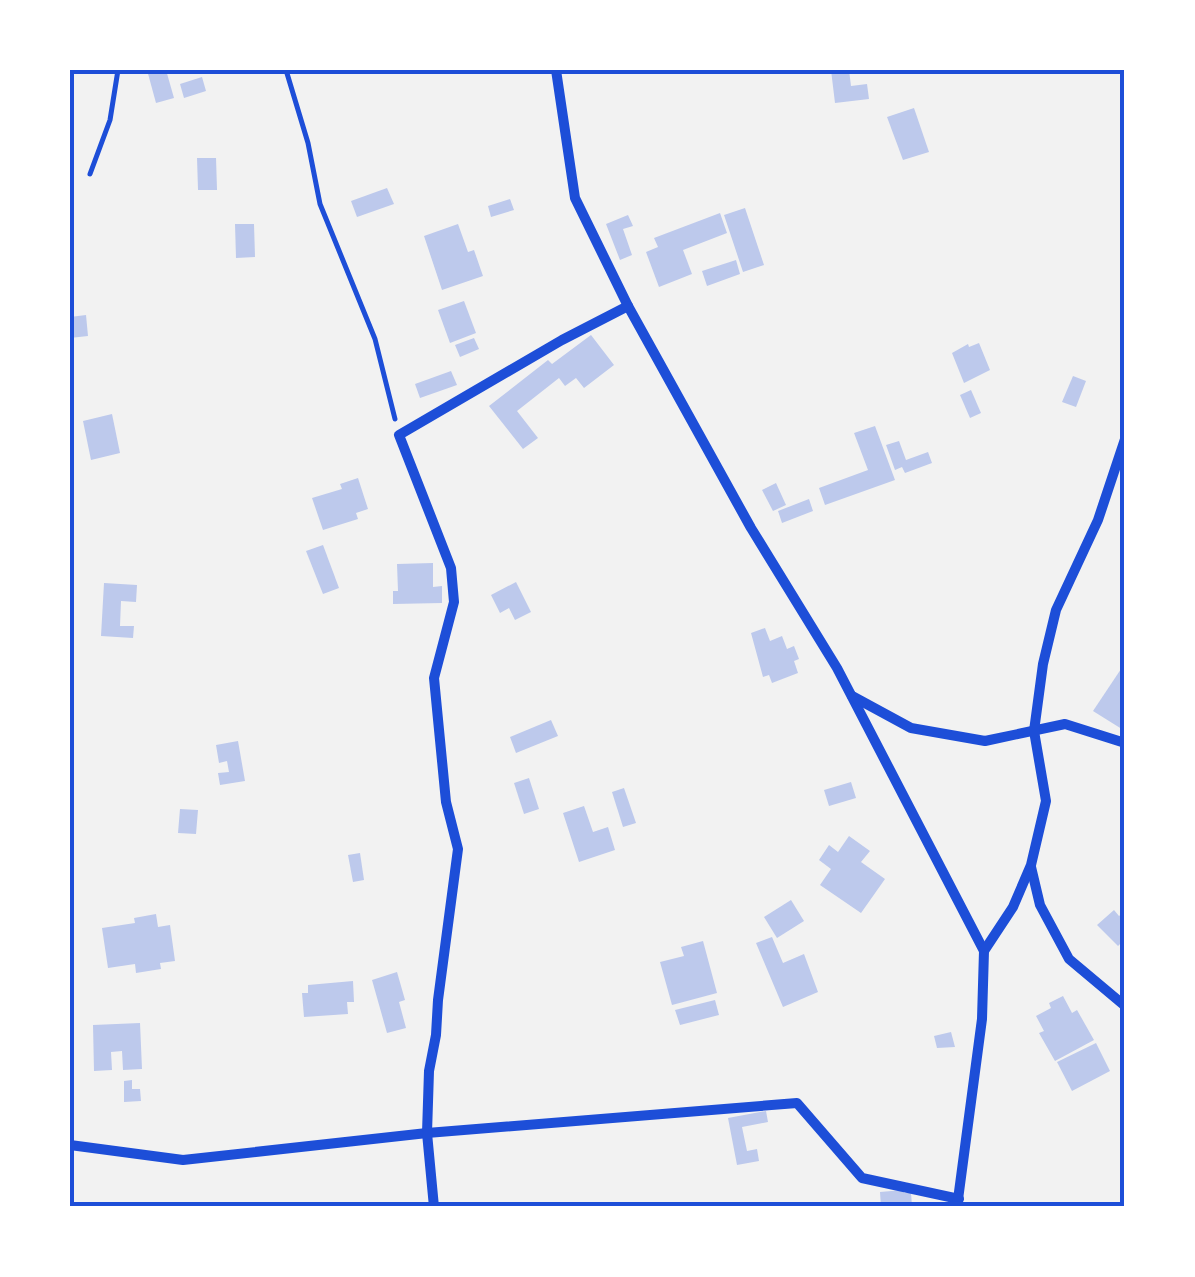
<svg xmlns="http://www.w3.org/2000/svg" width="1195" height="1277" viewBox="0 0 1195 1277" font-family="'Crimson Pro',serif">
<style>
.building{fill:#bdc9ec}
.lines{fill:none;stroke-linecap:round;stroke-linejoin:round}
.path{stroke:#1d4ed8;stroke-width:5}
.minor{stroke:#1d4ed8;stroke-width:10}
.neatline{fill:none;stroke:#1d4ed8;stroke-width:4}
</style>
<rect width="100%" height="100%" fill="#f2f2f2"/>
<g class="building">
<polygon points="147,70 166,70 174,98 156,103"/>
<polygon points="831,70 849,70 851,86 867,84 869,99 835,103"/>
<polygon points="202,77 206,91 184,98 180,84"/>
<polygon points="914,108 929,152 903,160 887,117"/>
<polygon points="197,158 216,158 217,190 198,190"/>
<polygon points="387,188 394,204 357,217 351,201"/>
<polygon points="510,199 514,210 491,217 488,206"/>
<polygon points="745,208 764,265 743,272 724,215"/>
<polygon points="720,213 727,233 683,250 692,274 659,287 646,252 658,247 654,238"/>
<polygon points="628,215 633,226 623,229 632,255 620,260 606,224"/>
<polygon points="235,224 254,224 255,257 236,258"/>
<polygon points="458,224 468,252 474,250 483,276 442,290 424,236"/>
<polygon points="736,260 740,274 707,286 702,271"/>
<polygon points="464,301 476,333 450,343 438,310"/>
<polygon points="86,315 88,336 70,338 70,317"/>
<polygon points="591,335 614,365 584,388 576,378 565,386 559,378 517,411 538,438 523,449 489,406 548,360 552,364"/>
<polygon points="474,338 479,349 460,357 455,345"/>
<polygon points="979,343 990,370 964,383 952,353 968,344 969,347"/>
<polygon points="451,371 457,385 420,398 415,384"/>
<polygon points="1073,376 1086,381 1076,407 1062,402"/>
<polygon points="971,390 981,413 970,418 960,395"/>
<polygon points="112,414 120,453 91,460 83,421"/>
<polygon points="875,426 895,480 825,505 819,488 868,470 854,433"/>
<polygon points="899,441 906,460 928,452 932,463 905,473 902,467 895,470 886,445"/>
<polygon points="358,478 368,509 356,513 358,519 323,530 312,498 342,489 340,484"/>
<polygon points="776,483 786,505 773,511 762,490"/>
<polygon points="809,499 813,511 782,523 778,511"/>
<polygon points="323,545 339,588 323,594 306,551"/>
<polygon points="433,563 433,587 442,586 442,603 393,604 393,591 398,591 397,564"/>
<polygon points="516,582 531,612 515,620 509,608 500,613 491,595"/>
<polygon points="104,583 137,585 136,602 121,601 120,626 134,626 133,638 101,636"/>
<polygon points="765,628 770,641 782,636 787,649 794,646 799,659 794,661 798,673 772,683 769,675 763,677 751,633"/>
<polygon points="1125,663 1125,731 1093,711"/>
<polygon points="551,720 558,736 516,753 510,737"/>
<polygon points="238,741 245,781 220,785 218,773 229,772 227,761 219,763 216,745"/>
<polygon points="529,778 539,809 524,814 514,783"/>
<polygon points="851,782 856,798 829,806 824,790"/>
<polygon points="624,788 636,823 623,827 612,792"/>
<polygon points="584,806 593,832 608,827 615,850 579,862 563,813"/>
<polygon points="180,809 198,810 196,834 178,833"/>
<polygon points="849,836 870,851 861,862 885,879 861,913 820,885 831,869 819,860 829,845 838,852"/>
<polygon points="360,853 364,880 353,882 348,855"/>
<polygon points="791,900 804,921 777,938 764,917"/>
<polygon points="1114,910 1119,916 1125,911 1125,939 1118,946 1097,925"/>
<polygon points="156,914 158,927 170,925 175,961 160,963 161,969 136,973 135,964 108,968 102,928 135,923 134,918"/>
<polygon points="772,937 783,963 804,954 818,992 783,1007 756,943"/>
<polygon points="703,941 717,993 672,1005 660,962 684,956 681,947"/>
<polygon points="397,972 405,1000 399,1002 406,1028 387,1033 372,980"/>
<polygon points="353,981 354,1002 347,1002 348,1014 304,1017 302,993 308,993 308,985"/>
<polygon points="1063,996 1072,1013 1077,1010 1094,1040 1055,1061 1039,1033 1044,1031 1036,1016 1051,1008 1049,1003"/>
<polygon points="715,1000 719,1015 680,1025 675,1010"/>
<polygon points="140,1023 142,1069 123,1070 122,1051 111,1052 112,1070 94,1071 93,1025"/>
<polygon points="951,1032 955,1047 937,1048 934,1036"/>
<polygon points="1096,1043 1110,1071 1072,1091 1057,1062"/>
<polygon points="132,1080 132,1089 140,1089 141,1101 124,1102 124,1081"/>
<polygon points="766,1111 768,1122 742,1127 747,1151 757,1149 759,1161 737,1165 728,1118"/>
<polygon points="903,1190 904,1193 911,1193 912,1206 881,1207 880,1192"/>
</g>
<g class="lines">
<g class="path">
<polyline points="286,70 308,143 320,204 375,339 395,419"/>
<polyline points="90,174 110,120 118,70"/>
</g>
<g class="minor">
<polyline points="556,70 575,198 628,306 751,528 837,668 984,951"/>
<polyline points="852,696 911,728 985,741 1065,724 1125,743"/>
<polyline points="1031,867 1040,905 1069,959 1125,1006"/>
<polyline points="70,1145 183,1160 427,1133 797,1103 862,1178 959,1199"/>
<polyline points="434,1207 427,1133 429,1071 436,1035 438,1000 458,849 446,802 434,678 454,602 451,568 399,435 562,340 628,306"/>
<polyline points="957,1207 982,1019 984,951 1013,907 1031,865 1046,801 1034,731 1043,664 1056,610 1098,520 1125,439"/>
</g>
</g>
<rect width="1195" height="1277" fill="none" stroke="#ffffff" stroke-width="145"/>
<rect x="72" y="72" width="1050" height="1132" class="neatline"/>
</svg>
